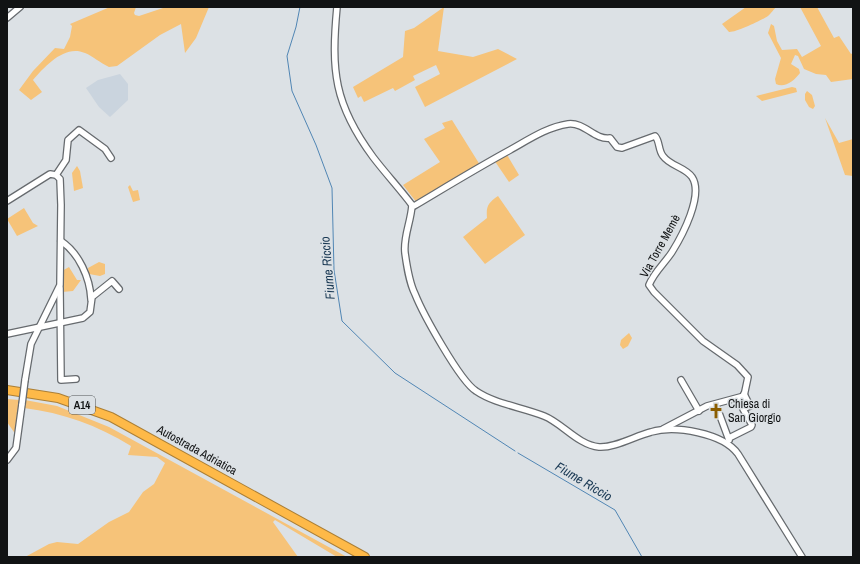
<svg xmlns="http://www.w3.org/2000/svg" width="860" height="564" viewBox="0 0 860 564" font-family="'Archivo Narrow',sans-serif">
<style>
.built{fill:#cad4de}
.green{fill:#f6c379}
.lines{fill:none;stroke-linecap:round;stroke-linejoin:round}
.stream{stroke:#5186b4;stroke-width:1}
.minor-casing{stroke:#666a6e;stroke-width:8}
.highway-casing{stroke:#ab7f36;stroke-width:10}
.minor{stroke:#fff;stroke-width:5.5}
.highway{stroke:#feb948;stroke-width:8}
.minor-bridge-casing{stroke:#666a6e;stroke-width:8;stroke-linecap:butt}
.minor-bridge{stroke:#fff;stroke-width:5.5}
.labels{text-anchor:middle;stroke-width:3;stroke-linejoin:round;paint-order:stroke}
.shield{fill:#dce1e5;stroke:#4e5153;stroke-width:1}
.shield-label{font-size:11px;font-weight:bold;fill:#111314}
.street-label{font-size:12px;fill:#111314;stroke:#dce1e5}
.poi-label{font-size:12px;fill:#111314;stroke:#dce1e5;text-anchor:start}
.water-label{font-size:13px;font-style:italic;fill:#1a3954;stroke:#dce1e5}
</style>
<rect width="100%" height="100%" fill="#dce1e5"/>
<polygon class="built" points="120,74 128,84 128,100 110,117 99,107 86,88 98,80"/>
<g class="green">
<path d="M110 7H136L134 13 135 15 139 16 166 7H209L196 38 185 53 181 24 160 35 117 66 109 67C100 63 93 56 85 53 65 44 45 66 33 80L42 92 31 100 19 90 33 71 55 48 64 49 70 37 72 26 70 24Z"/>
<polygon points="444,7 438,51 473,57 498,49 517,59 425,107 415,87 440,74 436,65 413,76 415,80 395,91 393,88 364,102 361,96 358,98 353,87 403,57 405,31 414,28"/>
<path d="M746 7H777C773 9 772 13 768 16 762 20 735 33 729 32L722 24Z"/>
<path d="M800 7H817L834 38 839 36 851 54 853 53V79L831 82 826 75 816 74 804 69 798 56 795 55 791 64 799 69 800 73C794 81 785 88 776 84L775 79 781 58 768 33 771 24 774 26 777 41 782 50 797 49 802 57 821 46Z"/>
<polygon points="792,87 796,88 797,92 762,101 756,96"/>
<polygon points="807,91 812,95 815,106 813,109 809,107 805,100 805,94"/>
<polygon points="825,118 839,143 853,139 853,176 845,175"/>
<polygon points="452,120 480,165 417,203 403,185 440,162 424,139 445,128 442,123"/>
<polygon points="506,153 519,175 509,182 494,160"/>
<polygon points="77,166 80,171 83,188 74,191 72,173"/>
<polygon points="130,185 133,191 138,190 140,200 133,202 128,187"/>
<path d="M498 196 525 235 485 264 463 237 487 218C486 206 488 203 498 196Z"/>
<polygon points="24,208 33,223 38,226 17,236 7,219"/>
<polygon points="99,262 105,264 105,274 100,276 89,274 88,268"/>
<polygon points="69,267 77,280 81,280 73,291 62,292 62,271"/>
<polygon points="629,333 632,338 628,346 623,349 620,345 621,340"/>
<polygon points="7,399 20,400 16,435 7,422"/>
<path d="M25 400 57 406 109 427 347 557H337L275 520 273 522 298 557H25L49 544 57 542 78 544 109 522 129 512 143 492 154 484 165 463 157 457 128 455 131 446C97 425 63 413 24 408Z"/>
</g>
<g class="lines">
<g class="stream">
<polyline points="300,7 296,27 287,56 292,91 316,145 332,188 334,270 342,321 395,373 515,451"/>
<polyline points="518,453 615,510 642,557"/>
</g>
<g class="minor-casing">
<g id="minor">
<path d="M337 7C331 71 334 104 373 157 386 174 400 189 412 205 411 222 403 237 405 253 407 267 409 282 415 294 423 314 460 381 476 391 495 404 522 407 544 416 562 423 578 445 599 447 615 448 635 436 651 432 675 425 723 433 738 454L802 557"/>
<polyline points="7,18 20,7"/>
<polyline points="56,175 66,160 68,140 79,130 105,149 111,158"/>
<polyline points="7,201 50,174 56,175 60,179 61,205 60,285 31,344 25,380"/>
<path d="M412 205 414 206C446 187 477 168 510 150 528 140 547 127 568 124 585 122 594 140 610 138L617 147 622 148 655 136C660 141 658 150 663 156 670 166 685 167 692 177 704 195 682 236 672 252 665 263 654 272 649 285L654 292 703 341 737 365 748 377 744 396 707 406 663 429"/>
<path d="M61 241C79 253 90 278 91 299"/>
<polyline points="60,288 61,380 76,379"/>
<polyline points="7,334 83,318 90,312 92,297 112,281 119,289"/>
<polyline points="681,380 699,411"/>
<polyline points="716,405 729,440"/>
<polyline points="729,438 751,427 752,425 743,409 750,406 744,394"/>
<polyline points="7,460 16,448 22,404"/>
</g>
</g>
<g class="highway-casing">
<polyline id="highway" points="7,390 58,398 111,417 365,557"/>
</g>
<use href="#minor" class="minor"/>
<use href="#highway" class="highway"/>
<g class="minor-bridge-casing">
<polyline id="minor-bridge" points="22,404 25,380"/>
</g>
<use href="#minor-bridge" class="minor-bridge"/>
</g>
<defs>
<g id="church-bare" transform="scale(1.2)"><path d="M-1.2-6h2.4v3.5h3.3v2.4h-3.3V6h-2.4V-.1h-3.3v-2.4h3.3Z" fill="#8b5e02" stroke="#dce1e5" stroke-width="2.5" paint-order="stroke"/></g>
</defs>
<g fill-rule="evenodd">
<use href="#church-bare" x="716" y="411"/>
</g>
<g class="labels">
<rect class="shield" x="69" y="396" width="26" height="18" rx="3"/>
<g class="shield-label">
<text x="82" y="409">A14</text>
</g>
<g class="street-label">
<text transform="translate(660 246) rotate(-61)" y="4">Via Torre Memè</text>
<text transform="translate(197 450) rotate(29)" y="4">Autostrada Adriatica</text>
</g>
<g class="poi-label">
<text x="728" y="408">Chiesa di<tspan x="728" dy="14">San Giorgio</tspan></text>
</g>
<g class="water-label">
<text transform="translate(327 268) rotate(-95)" y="5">Fiume Riccio</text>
<text transform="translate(584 481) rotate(31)" y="5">Fiume Riccio</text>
</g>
</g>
<rect width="860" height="564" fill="none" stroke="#111314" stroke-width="16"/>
</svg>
